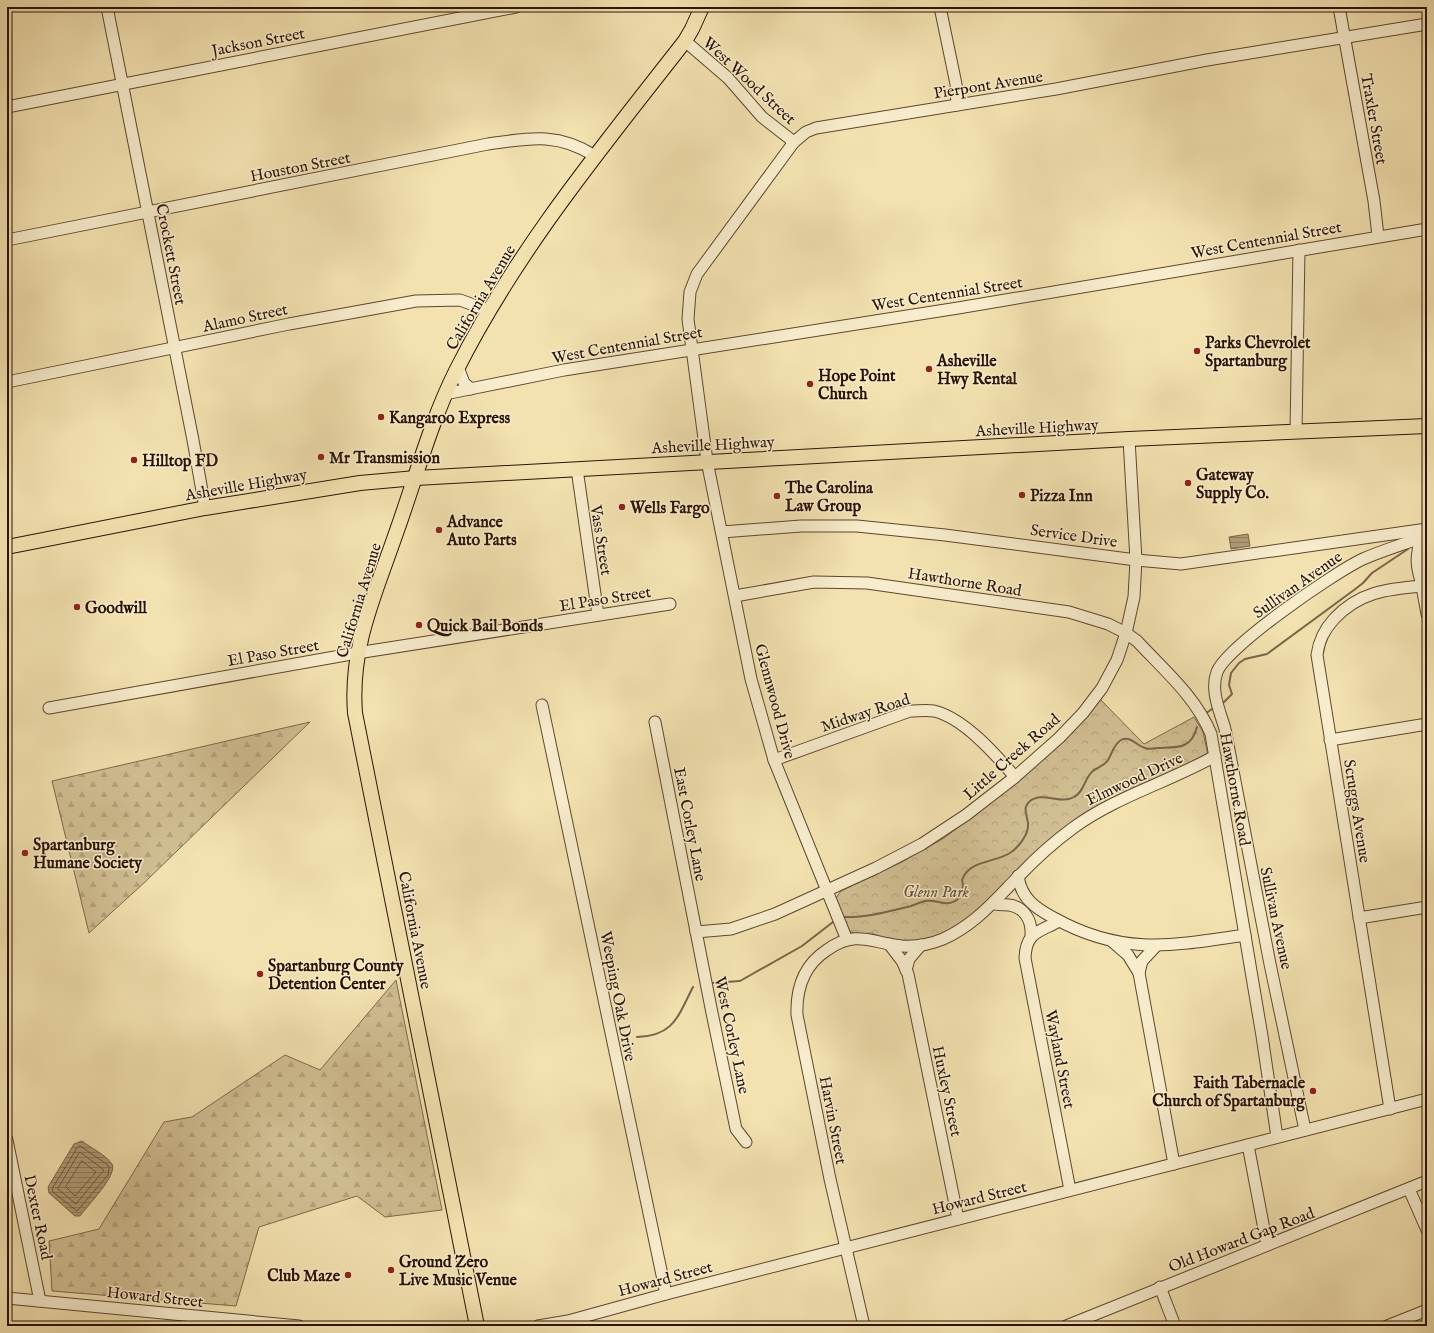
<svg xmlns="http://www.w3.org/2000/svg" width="1434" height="1333" viewBox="0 0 1434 1333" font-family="'IM FELL English',serif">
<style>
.forest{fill:url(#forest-firs);stroke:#7e694c}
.park{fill:url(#park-crowns);stroke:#7e694c}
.water{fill:url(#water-rules);stroke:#7a6549}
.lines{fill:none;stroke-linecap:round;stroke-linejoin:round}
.shore{stroke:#6d583e;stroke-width:1}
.stream{stroke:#7a6549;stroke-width:2}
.minor-casing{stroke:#5d4730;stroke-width:13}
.major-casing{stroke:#2b1305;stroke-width:16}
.minor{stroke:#f7eccc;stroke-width:11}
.major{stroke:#f3e2b0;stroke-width:14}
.poi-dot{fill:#8f2418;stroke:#f7eccc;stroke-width:1.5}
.labels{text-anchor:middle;stroke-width:3;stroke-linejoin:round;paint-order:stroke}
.street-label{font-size:16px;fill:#2b1305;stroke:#f7eccc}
.poi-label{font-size:16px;font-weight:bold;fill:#2b1305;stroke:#f7eccc;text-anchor:start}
.park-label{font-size:16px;font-style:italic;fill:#654f37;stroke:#f7eccc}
</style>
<defs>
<pattern id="forest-firs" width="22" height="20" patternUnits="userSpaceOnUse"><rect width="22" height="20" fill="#d1bf93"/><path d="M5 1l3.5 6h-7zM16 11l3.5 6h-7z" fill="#b4a37d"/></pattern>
<pattern id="park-crowns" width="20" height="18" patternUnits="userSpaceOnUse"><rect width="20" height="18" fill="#d1bf93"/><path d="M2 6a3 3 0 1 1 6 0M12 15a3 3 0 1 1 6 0" fill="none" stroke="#b4a37d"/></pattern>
<pattern id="water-rules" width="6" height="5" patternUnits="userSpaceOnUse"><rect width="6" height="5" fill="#af9c76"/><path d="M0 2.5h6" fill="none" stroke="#8f7e5f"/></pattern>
</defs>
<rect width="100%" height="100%" fill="#f3e2b0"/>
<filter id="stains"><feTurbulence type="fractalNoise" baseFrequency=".005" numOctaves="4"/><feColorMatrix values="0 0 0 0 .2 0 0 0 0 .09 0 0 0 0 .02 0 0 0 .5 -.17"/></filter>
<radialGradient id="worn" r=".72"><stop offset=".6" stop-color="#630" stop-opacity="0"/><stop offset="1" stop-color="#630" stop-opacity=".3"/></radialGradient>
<g class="forest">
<polygon points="310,722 145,882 89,933 52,781"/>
<polygon points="396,980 442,1210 385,1217 357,1196 259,1227 236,1306 52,1291 49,1241 99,1229 164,1122 192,1117 285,1055 320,1070"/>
</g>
<g class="park">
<polygon points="1427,529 1427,577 1417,568"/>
<polygon points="1099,698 1144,744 1194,717 1203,732 1208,755 1107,801 957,928 925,940 905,942 887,939 871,933 855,934 846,929 836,898 841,891 902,862 944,838 983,808"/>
</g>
<g class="water">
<polygon points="1248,534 1250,546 1231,549 1229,537"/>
<path d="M82 1141C91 1148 106 1155 112 1164 118 1175 87 1206 80 1216H75L49 1193 48 1187 74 1144Z"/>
</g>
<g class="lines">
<g class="shore">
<polygon points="80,1146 108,1165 109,1169 108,1175 77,1211 53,1192 52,1189 77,1148"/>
<polygon points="80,1152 104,1170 76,1204 58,1189"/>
<polygon points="82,1161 96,1172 75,1196 66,1187"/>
</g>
<g class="stream">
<polyline points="1221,705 1232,694 1229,685 1231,673 1239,663 1245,659 1267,654 1354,590 1363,583 1372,573 1408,549"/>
<polyline points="1205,714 1212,709"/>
<path d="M844 917C866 918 890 911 911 906 916 904 921 902 925 901 936 899 946 907 955 901 963 897 964 887 962 880 969 860 994 863 1010 853 1019 847 1029 834 1028 823 1027 815 1022 808 1030 801 1043 791 1061 805 1074 797 1085 791 1084 778 1093 771 1098 767 1104 766 1108 760 1112 754 1113 745 1121 740 1130 735 1137 746 1145 748 1149 750 1153 748 1157 748 1177 747 1191 750 1197 727"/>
<polyline points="712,983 740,981 802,946 833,922"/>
<path d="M637 1037C674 1036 678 1016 693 987"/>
</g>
<g class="minor-casing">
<g id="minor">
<polyline points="107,7 193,440 205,508"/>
<polyline points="940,7 956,84 957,105"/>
<polyline points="1339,7 1374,201 1378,236"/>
<polyline points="685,41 728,78 762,117 794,142"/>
<polyline points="7,107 516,7"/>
<path d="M7 240 488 144C529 138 558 132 595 156"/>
<polyline points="458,367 464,383 471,389"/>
<polyline points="7,382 289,324 416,301 460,300 490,311"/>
<polyline points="445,394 564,370 958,308 1427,229"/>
<polyline points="1296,432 1299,250"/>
<polyline points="577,469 598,615"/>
<polyline points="722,532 801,526 857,526 945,535 1136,560 1181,564 1427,529"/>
<path d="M1421 533C1418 554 1414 559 1421 581L1427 583"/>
<polyline points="1421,581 1427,614"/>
<path d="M735 596 814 582 867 583 1069 612 1108 624 1126 633 1137 641C1164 670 1196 697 1211 734L1262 1036 1277 1137"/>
<polyline points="542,705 666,1294"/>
<polyline points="49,708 357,653 670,604"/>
<polyline points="655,722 711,1008 736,1129 746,1142"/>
<polyline points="1330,740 1427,724"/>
<path d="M774 760 910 711C918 711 926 710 934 711 964 718 996 755 1015 777"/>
<path d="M1018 876C1021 898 1035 908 1054 918 1122 956 1172 946 1245 935"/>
<path d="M993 903C998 906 1003 904 1009 905 1024 907 1032 920 1031 935"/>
<polyline points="1359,918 1427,907"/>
<path d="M1059 921C1040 932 1026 931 1025 958L1070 1190"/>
<polyline points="696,932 731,929 775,914 876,868 922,844 966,815 1015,777 1059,738 1083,713 1102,688 1117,660 1126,633 1134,597 1136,560 1129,439"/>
<polyline points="847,940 774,760 751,679 707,461 688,319 690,292 697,274 794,142 806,132 816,128 1056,89 1207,60 1427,24"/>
<polyline points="1113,942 1128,955 1139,973"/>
<polyline points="889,944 902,961 908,974 958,1219"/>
<polyline points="1156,946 1142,961 1139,973 1174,1164"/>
<polyline points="906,970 909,959 921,945"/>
<path d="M1390 1109 1317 655C1319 640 1324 630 1334 619 1359 592 1387 589 1422 586"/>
<path d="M1305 1130 1270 964 1225 729C1220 711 1210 691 1217 672 1226 647 1335 572 1363 559 1381 551 1401 545 1420 538"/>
<polyline points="7,1140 40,1301"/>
<polyline points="1248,1145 1267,1245"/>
<polyline points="1409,1189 1427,1230"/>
<polyline points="1160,1287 1175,1326"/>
<polyline points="7,1298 299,1326"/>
<polyline points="538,1326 568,1321 666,1294 1427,1099"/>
<path d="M864 1326 830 1179 797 1015C796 989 804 965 827 950 856 929 872 943 902 946 916 947 931 944 943 939 975 925 995 900 1019 876 1036 858 1054 842 1073 828 1117 796 1169 782 1215 756"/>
<polyline points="1066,1326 1427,1181"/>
<polyline points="1387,1326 1427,1310"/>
</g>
</g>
<g class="major-casing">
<g id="major">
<polyline points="7,547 205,508 360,483 416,478 1129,439 1427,426"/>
<path d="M477 1326 355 713C350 647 374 597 395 536 415 481 430 423 456 371 516 251 603 146 685 41L692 29 702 7"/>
</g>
</g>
<use href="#minor" class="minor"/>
<use href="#major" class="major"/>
</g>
<g class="poi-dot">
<circle cx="1197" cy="351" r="4"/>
<circle cx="929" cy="369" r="4"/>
<circle cx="810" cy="384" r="4"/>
<circle cx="381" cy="417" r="4"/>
<circle cx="321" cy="457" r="4"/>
<circle cx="134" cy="460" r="4"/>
<circle cx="1188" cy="483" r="4"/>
<circle cx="1022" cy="495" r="4"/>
<circle cx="777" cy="496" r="4"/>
<circle cx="622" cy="507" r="4"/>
<circle cx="439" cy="530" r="4"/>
<circle cx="77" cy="607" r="4"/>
<circle cx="419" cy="625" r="4"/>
<circle cx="25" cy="853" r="4"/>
<circle cx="260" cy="974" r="4"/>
<circle cx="1313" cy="1091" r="4"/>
<circle cx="391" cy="1270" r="4"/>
<circle cx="348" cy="1275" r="4"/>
</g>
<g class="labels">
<g class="street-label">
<text transform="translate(258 41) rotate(-11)" y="6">Jackson Street</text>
<text transform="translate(750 80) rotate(43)" y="6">West Wood Street</text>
<text transform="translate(988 84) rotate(-9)" y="6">Pierpont Avenue</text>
<text transform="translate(1375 119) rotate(80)" y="6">Traxler Street</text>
<text transform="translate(300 166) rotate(-11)" y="6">Houston Street</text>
<text transform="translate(1266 239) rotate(-10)" y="6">West Centennial Street</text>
<text transform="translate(172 254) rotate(79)" y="6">Crockett Street</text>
<text transform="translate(947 293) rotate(-9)" y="6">West Centennial Street</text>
<text transform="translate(480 297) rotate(-59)" y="6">California Avenue</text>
<text transform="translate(245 317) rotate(-12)" y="6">Alamo Street</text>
<text transform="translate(627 344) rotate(-10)" y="6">West Centennial Street</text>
<text transform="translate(1037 427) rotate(-3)" y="6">Asheville Highway</text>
<text transform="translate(713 444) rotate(-3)" y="6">Asheville Highway</text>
<text transform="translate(246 484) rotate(-10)" y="6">Asheville Highway</text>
<text transform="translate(1074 535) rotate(8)" y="6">Service Drive</text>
<text transform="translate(602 540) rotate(81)" y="6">Vass Street</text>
<text transform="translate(965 581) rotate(9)" y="6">Hawthorne Road</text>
<text transform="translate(1297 584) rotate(-35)" y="6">Sullivan Avenue</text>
<text transform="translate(605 598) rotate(-9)" y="6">El Paso Street</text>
<text transform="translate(358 600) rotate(-73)" y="6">California Avenue</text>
<text transform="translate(273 652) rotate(-10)" y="6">El Paso Street</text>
<text transform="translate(776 701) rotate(75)" y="6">Glennwood Drive</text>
<text transform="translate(865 712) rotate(-18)" y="6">Midway Road</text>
<text transform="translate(1011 756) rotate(-41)" y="6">Little Creek Road</text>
<text transform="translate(1134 778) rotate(-25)" y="6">Elmwood Drive</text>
<text transform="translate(1236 789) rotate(80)" y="6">Hawthorne Road</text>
<text transform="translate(1358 811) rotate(81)" y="6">Scruggs Avenue</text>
<text transform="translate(691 824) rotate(79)" y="6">East Corley Lane</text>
<text transform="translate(1277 918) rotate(78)" y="6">Sullivan Avenue</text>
<text transform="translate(416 930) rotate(79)" y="6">California Avenue</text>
<text transform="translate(619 996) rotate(79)" y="6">Weeping Oak Drive</text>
<text transform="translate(733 1035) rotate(78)" y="6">West Corley Lane</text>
<text transform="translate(1061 1059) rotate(79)" y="6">Wayland Street</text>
<text transform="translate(948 1091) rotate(78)" y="6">Huxley Street</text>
<text transform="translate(834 1120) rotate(79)" y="6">Harvin Street</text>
<text transform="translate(979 1197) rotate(-14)" y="6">Howard Street</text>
<text transform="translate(39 1217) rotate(78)" y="6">Dexter Road</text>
<text transform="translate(1241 1239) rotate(-21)" y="6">Old Howard Gap Road</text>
<text transform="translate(665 1278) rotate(-15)" y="6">Howard Street</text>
<text transform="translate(155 1296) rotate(6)" y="6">Howard Street</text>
</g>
<g class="poi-label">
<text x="1205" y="348">Parks Chevrolet<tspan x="1205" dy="18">Spartanburg</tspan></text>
<text x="937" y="366">Asheville<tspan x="937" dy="18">Hwy Rental</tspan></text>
<text x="818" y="381">Hope Point<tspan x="818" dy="18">Church</tspan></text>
<text x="389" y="423">Kangaroo Express</text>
<text x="329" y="463">Mr Transmission</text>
<text x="142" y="466">Hilltop FD</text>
<text x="1196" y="480">Gateway<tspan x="1196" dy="18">Supply Co.</tspan></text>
<text x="785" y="493">The Carolina<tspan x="785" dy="18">Law Group</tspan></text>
<text x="1030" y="501">Pizza Inn</text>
<text x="630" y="513">Wells Fargo</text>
<text x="447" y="527">Advance<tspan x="447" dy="18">Auto Parts</tspan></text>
<text x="85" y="613">Goodwill</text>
<text x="427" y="631">Quick Bail Bonds</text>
<text x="33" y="850">Spartanburg<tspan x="33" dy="18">Humane Society</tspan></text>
<text x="268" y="971">Spartanburg County<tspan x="268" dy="18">Detention Center</tspan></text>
<text x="1305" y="1088" text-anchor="end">Faith Tabernacle<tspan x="1305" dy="18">Church of Spartanburg</tspan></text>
<text x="399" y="1267">Ground Zero<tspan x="399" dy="18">Live Music Venue</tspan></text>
<text x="340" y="1281" text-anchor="end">Club Maze</text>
</g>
<g class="park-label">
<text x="936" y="897">Glenn Park</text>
</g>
</g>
<rect width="1434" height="1333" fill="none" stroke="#f3e2b0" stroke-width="24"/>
<rect x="8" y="8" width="1418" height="1317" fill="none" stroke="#2b1305" stroke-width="2"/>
<rect x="12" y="12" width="1410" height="1309" fill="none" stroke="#2b1305"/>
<rect width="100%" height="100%" filter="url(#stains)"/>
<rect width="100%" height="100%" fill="url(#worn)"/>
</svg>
